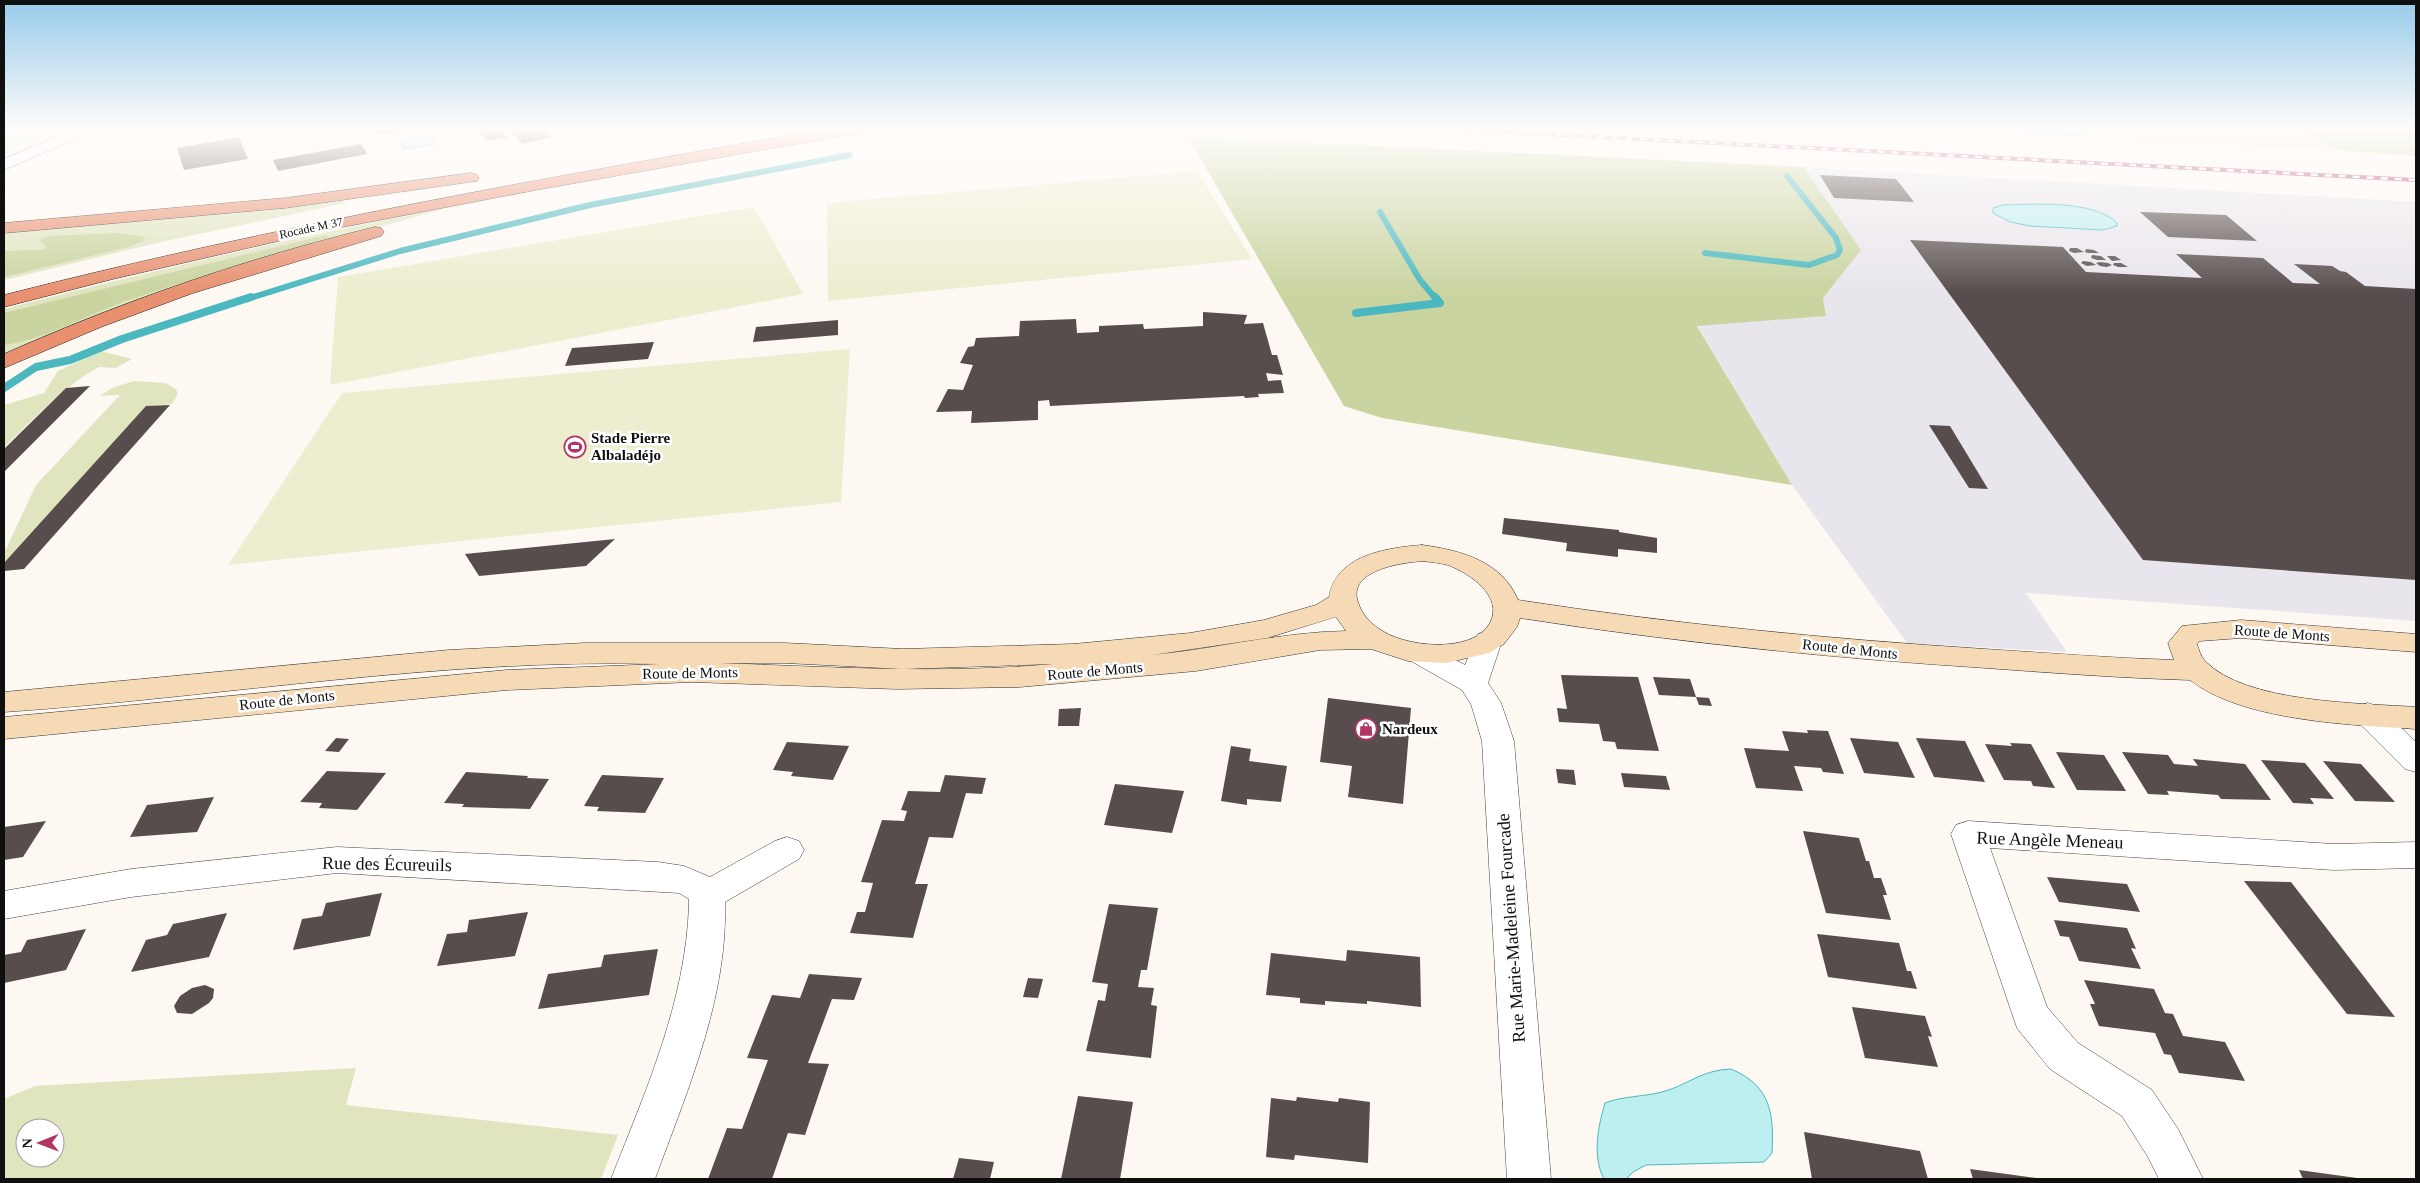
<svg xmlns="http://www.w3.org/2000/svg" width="2420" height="1183" viewBox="0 0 2420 1183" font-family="'Times New Roman',serif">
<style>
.industrial{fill:#e9e5ed}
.farmland{fill:#f2e6d5}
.green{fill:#e0e5bf;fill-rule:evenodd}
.forest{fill:#c9d4a0}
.pitch{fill:#ededd0}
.water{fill:#bdeef0;stroke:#4bb8bf}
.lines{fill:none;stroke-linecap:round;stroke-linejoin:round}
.stream-far1{stroke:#4bb8bf;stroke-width:6}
.stream{stroke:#4bb8bf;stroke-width:8}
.building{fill:#574d4d}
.minor-casing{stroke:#424242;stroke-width:1}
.tertiary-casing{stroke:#424242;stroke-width:1}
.secondary-casing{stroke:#313131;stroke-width:1}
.trunk-casing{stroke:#202020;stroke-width:1}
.minor{fill:#fff;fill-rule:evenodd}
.tertiary{fill:#fff;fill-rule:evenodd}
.secondary{fill:#f6d9b5;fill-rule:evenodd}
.trunk{fill:#e89070;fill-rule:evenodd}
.rail-casing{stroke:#b13665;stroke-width:4}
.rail{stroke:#fff;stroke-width:2.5;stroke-dasharray:7;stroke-linecap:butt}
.labels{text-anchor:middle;stroke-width:5;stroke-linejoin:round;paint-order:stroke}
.far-street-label{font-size:12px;fill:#0f0f0f;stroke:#fff}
.poi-label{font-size:15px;font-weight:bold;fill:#0f0f0f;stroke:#fff;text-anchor:start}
.street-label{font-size:15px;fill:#0f0f0f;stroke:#fff}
.near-street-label{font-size:18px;fill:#0f0f0f;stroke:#fff}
</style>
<rect width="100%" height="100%" fill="#fef8f3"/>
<polygon class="industrial" points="1804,167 2416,202 2416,621 2026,593 2067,652 1907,643 1792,485 1697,325 1826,316 1823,298 1861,250"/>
<polygon class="farmland" points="2082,128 2416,128 2416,132 2301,130 2337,150 2128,139 2081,131"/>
<g class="green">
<polygon points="4,128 65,128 4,153"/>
<polygon points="343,201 346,203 161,242 4,280 4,236 7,233 253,212"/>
<path d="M447 208 351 235 4 356V309C151 271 298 236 447 208Z"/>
<polygon points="101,351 132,359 116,368 99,367 82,377 55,398 4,447 4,405 44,393 58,371"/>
<polygon points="134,381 165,383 176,389 178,394 172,404 152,406 4,569 4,549 6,549 36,485 120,395 100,396 112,388"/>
<path d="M356 1068 346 1105 618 1135 601 1179H4V1099L35 1086ZM25 1128H55V1158H25Z"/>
</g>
<g class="forest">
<polygon points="2299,130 2416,132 2416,156 2337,150"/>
<polygon points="1188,137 1804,167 1861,250 1823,298 1826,316 1697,326 1792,485 1382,418 1344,406"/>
<polygon points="118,233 145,237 143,241 128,247 4,277 4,251 42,250 47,247 40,240 50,236"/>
<path d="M326 235 329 237C263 260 195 277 129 300 87 314 48 339 4 345V313Z"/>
</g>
<g class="pitch">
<polygon points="1197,171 1252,259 828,301 827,203"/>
<polygon points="754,207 803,294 330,385 338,277"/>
<polygon points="850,349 841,502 228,565 342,393"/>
</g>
<g class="water">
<polygon points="429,136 435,144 404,149 399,141"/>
<path d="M2003 205C2034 204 2094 200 2117 223V226L2103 230 2030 226 2010 222 1993 213V208Z"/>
<path d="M1731 1069C1771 1086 1774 1113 1772 1153L1764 1162 1646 1165 1633 1172 1626 1179H1604C1592 1156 1598 1127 1605 1103 1623 1096 1642 1097 1662 1092 1688 1085 1701 1070 1731 1069Z"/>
</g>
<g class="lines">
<g class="stream-far1">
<polyline points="2004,128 2080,133 2088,128"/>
<polyline points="1380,212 1420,280 1436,299"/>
<polyline points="1705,253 1809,265 1837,255 1840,250 1836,238 1787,176"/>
<polyline points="247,299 400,251 590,205 850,155"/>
</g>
<g class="stream">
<polyline points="1356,313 1440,303 1435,297"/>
<polyline points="4,388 36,367 70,360 122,339 251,297"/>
</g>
</g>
<g class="building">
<polygon points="374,128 413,128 413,129 379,135"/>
<polygon points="489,128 499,128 508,137 487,141 477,130"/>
<polygon points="515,128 543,128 553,137 522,144 509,129"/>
<polygon points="239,137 248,159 184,170 177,148"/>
<polygon points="361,144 367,154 278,171 273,160"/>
<polygon points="1820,175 1896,179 1914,202 1834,198"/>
<polygon points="2140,212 2226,215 2257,241 2168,237"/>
<polygon points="1910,240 2063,247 2086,272 2202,278 2176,254 2263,258 2293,283 2320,284 2294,264 2332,266 2340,271 2346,272 2365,286 2416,289 2416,580 2143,560"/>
<polygon points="2070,248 2077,248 2084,252 2074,253 2069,251"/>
<polygon points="2086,249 2094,250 2099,253 2088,253 2085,252"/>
<polygon points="2092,255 2101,256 2106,260 2097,260 2091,258"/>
<polygon points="2107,256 2115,256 2121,260 2112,261"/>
<polygon points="2083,261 2091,262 2096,265 2087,266 2081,263"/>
<polygon points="2100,262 2108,263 2112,265 2107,267 2100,266 2096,263"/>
<polygon points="2114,263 2121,263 2128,267 2118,267 2113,265"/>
<polygon points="1203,312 1247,315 1244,324 1263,323 1272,355 1277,355 1283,375 1266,373 1268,381 1281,380 1284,393 1258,394 1259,397 1245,398 1244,396 1050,406 1049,400 1038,401 1038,420 971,423 972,411 936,412 948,389 963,390 973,365 960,363 968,347 974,346 976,338 1019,336 1020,321 1076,319 1077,333 1099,332 1099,326 1143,324 1144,329 1203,326"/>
<polygon points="838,320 838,335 753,342 756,327"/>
<polygon points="654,342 648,359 565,366 572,348"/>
<polygon points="90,386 4,472 4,449 66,388"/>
<polygon points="170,405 24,569 4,571 4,563 146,406"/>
<polygon points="1929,425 1950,426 1988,489 1969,488"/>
<polygon points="1504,518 1619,530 1619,532 1657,538 1657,553 1618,549 1618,557 1566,551 1567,543 1502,534"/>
<polygon points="615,539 586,566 479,576 465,554"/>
<polygon points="1561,675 1638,677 1659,751 1617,749 1615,742 1603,741 1599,724 1559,722 1557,708 1567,709"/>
<polygon points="1653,677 1690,679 1696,697 1659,695"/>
<polygon points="1696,697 1709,698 1712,706 1699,705"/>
<polygon points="1328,698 1411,708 1403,804 1348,797 1352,766 1320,762"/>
<polygon points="1081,708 1079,726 1058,726 1059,709"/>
<polygon points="1807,730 1828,731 1844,774 1823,772 1821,768 1794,766 1803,791 1756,788 1744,748 1789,751 1782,731 1808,733"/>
<polygon points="336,738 349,739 339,752 325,751"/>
<polygon points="1850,738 1898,742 1915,778 1864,773"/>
<polygon points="1916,738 1965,741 1985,782 1934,777"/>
<polygon points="787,742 849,746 833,780 791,776 793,772 773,770"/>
<polygon points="2010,743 2031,744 2055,788 2033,786 2031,781 2004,780 1985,744 2012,746"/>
<polygon points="1231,746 1251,749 1249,761 1287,766 1281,802 1247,799 1247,805 1221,801"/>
<polygon points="2056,752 2104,755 2126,791 2077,790"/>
<polygon points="2122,752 2168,755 2174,764 2198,766 2193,759 2245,764 2271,800 2221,799 2218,795 2167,791 2169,795 2148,794"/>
<polygon points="2261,760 2305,763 2334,799 2310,798 2314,804 2293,803"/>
<polygon points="2323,761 2361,764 2395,802 2355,801"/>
<polygon points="1556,769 1574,770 1576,785 1558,783"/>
<polygon points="327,771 386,773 357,810 319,808 322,803 300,802"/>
<polygon points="466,772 528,776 527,778 549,779 530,809 462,807 464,804 444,803"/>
<polygon points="1621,773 1666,776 1670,790 1624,787"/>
<polygon points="602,775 664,778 645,813 597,811 599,807 584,806"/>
<polygon points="945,775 986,778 982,794 966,793 953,838 929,837 915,884 928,884 913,938 850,933 857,912 865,912 873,883 861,882 882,820 904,821 907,811 901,810 908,791 940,792"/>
<polygon points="1115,784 1184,791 1172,833 1104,825"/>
<polygon points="214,797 197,832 130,837 147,805"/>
<polygon points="46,821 23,857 4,860 4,827"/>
<polygon points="1803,831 1859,838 1866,861 1869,861 1874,878 1881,878 1887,895 1883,895 1891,920 1826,913"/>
<polygon points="2047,877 2127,884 2140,912 2059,902"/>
<polygon points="2244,881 2291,882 2395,1017 2347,1014"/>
<polygon points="382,893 370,936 293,950 302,919 322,916 326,903"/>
<polygon points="1109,904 1158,908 1147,970 1141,970 1138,987 1154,988 1151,1005 1157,1006 1151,1058 1086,1051 1098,1000 1105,1001 1108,984 1092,982"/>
<polygon points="528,912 515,956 437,966 447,934 467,932 469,920"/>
<polygon points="227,913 209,957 131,972 146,940 167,935 173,924"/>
<polygon points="2054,920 2127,928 2136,949 2131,948 2141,969 2079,961 2069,937 2060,936"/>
<polygon points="86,929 66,970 4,983 4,955 21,952 27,940"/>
<polygon points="1817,934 1899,943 1907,971 1911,971 1917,989 1828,977"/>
<polygon points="658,949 649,995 538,1009 548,974 601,967 604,955"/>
<polygon points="1347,950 1420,957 1421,1007 1367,1001 1367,1004 1325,1001 1325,1005 1300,1003 1300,998 1266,995 1271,953 1346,961"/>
<polygon points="809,974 862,978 854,1000 832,999 808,1063 829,1064 805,1135 788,1133 772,1179 708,1179 727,1128 742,1129 768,1060 747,1058 772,995 800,998"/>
<polygon points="1028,978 1043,979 1038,998 1023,997"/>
<polygon points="2084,980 2154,989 2165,1013 2173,1014 2183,1036 2225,1042 2245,1081 2179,1073 2171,1055 2164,1054 2155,1033 2099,1026 2090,1004 2095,1004"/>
<polygon points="205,985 214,989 213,998 209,1003 192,1014 177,1013 174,1006 180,996 192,988"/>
<polygon points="1852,1007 1925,1016 1932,1037 1928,1036 1938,1067 1865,1058"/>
<polygon points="1078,1096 1133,1102 1120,1179 1061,1179"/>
<polygon points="1297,1097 1338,1102 1339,1098 1370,1102 1368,1163 1295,1155 1294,1160 1266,1157 1271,1098 1296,1101"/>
<polygon points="1804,1132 1920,1151 1928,1179 1812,1179"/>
<polygon points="959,1158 994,1162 990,1179 953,1179"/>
<polygon points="1970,1169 2036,1178 2036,1179 1973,1179"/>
<polygon points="2299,1170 2357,1178 2357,1179 2303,1179"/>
</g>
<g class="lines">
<g class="minor-casing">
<g id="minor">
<path d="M1488 632 1498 634 1502 641 1488 683 1501 703 1514 741 1551 1179H1507L1482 741 1471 704 1462 690 1411 661 1406 654 1411 647C1431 642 1447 656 1465 665L1478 634Z"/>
<polygon points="2368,703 2379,707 2416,742 2416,772 2405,769 2357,721 2353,714 2357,707"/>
<polygon points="1968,821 2334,844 2416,842 2416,868 2334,870 1990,848 2047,1007 2078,1043 2152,1090 2178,1129 2203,1179 2159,1179 2148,1157 2122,1116 2050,1069 2017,1028 1951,834 1956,825"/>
<path d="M787 837 799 841 804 850 799 859 725 902C728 998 687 1091 655 1179H611C646 1090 686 1001 689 904V899L679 893 337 873 131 897 4 919V891L131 869 337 847 658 862 684 866 710 877 775 841Z"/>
</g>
</g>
<g class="tertiary-casing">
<polygon id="tertiary" points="77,128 97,128 94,131 4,170 4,159"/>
</g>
<g class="secondary-casing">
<path id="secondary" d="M1422 545C1460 550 1502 561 1518 600 1673 624 1829 639 1985 649 2048 653 2111 658 2174 660L2168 643 2182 626 2241 620 2416 634V652L2241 638 2200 641 2197 644C2199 650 2201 657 2205 661 2245 703 2360 703 2416 707V729C2351 725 2242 721 2190 680 2122 678 2054 673 1986 668 1830 658 1674 642 1520 618L1517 627 1504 644 1489 653 1446 663 1408 661 1371 649 1320 650 1196 671 1020 687 897 689 692 682 507 690 4 739V717L507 670 660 664C440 658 222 697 4 712V692L449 650 585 643H785L903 649 1073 644 1190 633 1264 620 1316 605 1329 597C1336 555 1386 548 1422 545ZM1422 561C1431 562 1440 563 1448 565 1469 573 1504 596 1490 623 1472 655 1402 647 1378 628 1368 621 1362 614 1358 602 1347 570 1401 563 1422 561ZM1336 617 1346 631C1281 632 1217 649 1152 655L1267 638ZM719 663H785L903 669 1053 664C942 674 830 667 719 663Z"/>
</g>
<g class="trunk-casing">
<g id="trunk">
<path d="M833 128H866L858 133 536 190 322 231 113 279 4 307V295C278 225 555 176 833 128Z"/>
<polygon points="471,173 477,175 479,178 477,181 285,208 4,233 4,223 285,198"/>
<path d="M375 227 381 228 384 232 381 236 193 293 101 327 4 368V354C123 301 248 258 375 227Z"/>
</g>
</g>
<use href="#minor" class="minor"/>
<use href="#tertiary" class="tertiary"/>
<use href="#secondary" class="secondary"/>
<use href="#trunk" class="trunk"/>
<g class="rail-casing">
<polyline id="rail" points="1430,128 2416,180"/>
</g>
<use href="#rail" class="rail"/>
</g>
<linearGradient id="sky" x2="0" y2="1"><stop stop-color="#97cbeb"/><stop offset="0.44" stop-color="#fffcfa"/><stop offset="1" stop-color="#fffcfa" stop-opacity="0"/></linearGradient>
<rect width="2420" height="293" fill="url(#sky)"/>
<defs>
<g id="stadium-ring" transform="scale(1.125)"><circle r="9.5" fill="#fff" stroke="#b13665" stroke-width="1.5"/><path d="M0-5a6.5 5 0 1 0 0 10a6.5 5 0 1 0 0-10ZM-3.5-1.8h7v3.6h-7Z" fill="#b13665"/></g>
<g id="shop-ring" transform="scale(1.125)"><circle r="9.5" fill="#fff" stroke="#b13665" stroke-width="1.5"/><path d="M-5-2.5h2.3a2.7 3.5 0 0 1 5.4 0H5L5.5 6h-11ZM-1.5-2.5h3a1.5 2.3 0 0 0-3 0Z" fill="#b13665"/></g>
</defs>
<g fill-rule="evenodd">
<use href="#stadium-ring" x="575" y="447"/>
<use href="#shop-ring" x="1366" y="729"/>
</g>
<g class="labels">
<g class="far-street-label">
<text transform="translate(311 228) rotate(-12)" y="4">Rocade M 37</text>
</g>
<g class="poi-label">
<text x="591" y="443">Stade Pierre<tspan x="591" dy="17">Albaladéjo</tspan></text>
<text x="1382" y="734">Nardeux</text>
</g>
<g class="street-label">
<text transform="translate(2282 633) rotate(4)" y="5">Route de Monts</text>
<text transform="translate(1850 649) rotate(6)" y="5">Route de Monts</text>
<text transform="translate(1095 671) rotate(-5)" y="5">Route de Monts</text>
<text transform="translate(690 673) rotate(-1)" y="5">Route de Monts</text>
<text transform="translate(287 700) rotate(-6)" y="5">Route de Monts</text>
</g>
<g class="near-street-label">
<text transform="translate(2050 840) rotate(2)" y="6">Rue Angèle Meneau</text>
<text transform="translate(387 864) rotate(1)" y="6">Rue des Écureuils</text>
<text transform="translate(1511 928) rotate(-94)" y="6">Rue Marie-Madeleine Fourcade</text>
</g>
</g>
<rect width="2420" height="1183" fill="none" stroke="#0f0f0f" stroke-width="10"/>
<g transform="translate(40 1143) rotate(269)"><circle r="24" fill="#ffffff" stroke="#9f9f9f"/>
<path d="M0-4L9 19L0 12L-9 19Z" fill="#b13665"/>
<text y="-8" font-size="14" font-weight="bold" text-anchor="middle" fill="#0f0f0f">N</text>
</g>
</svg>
